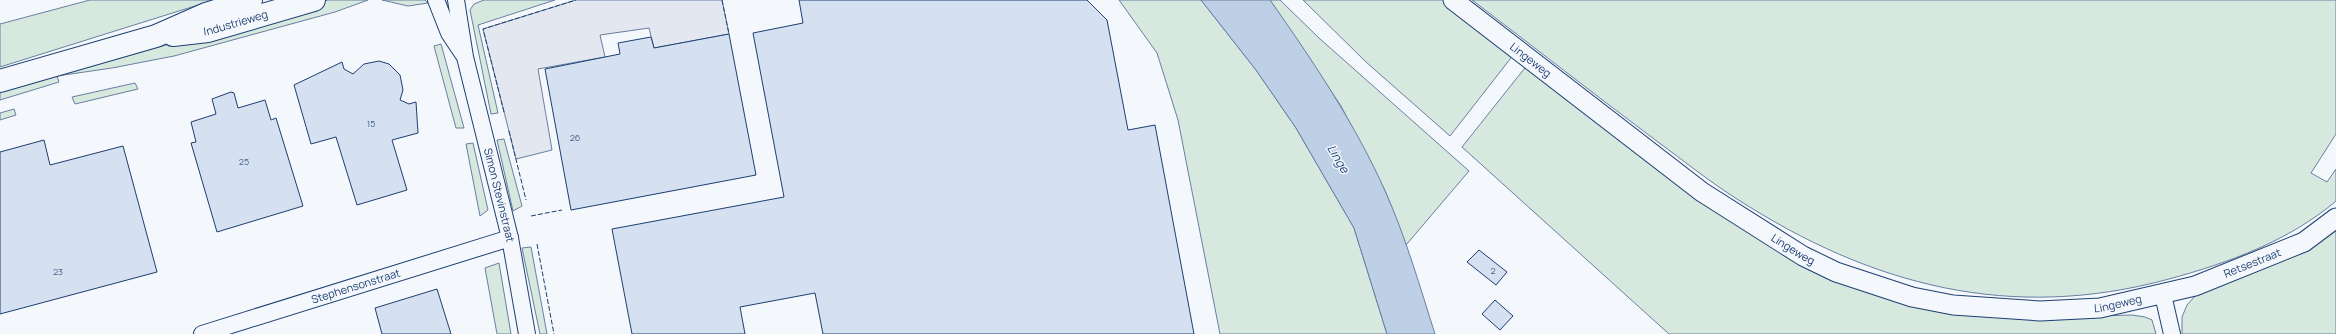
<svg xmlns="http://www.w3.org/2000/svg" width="2336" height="334" viewBox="0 0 2336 334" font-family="Manrope,sans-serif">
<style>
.green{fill:#d7e8df;stroke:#687fa3}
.parking{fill:#e3e8f0;stroke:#687fa3}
.water{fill:#bed0e5;stroke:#687fa3}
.building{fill:#d5e0f0;stroke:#1d3f73}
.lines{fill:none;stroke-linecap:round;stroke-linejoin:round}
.minor-casing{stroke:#1d3f73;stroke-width:18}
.tertiary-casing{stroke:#1d3f73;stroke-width:21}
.secondary-casing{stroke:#1d3f73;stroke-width:24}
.minor{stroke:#f4f7fb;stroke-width:16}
.tertiary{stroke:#f4f7fb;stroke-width:19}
.secondary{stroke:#f4f7fb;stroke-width:22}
.fence{stroke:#1d3f73;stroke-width:1;stroke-dasharray:5 2;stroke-linecap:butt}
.labels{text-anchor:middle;stroke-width:3;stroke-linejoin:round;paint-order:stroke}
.number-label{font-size:9px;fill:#4b6792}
.street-label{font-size:11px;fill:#1d3f73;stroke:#f4f7fb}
.water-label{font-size:12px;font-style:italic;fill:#1d3f73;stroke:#f4f7fb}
</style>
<rect width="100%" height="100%" fill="#f4f7fb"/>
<g class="green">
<polygon points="90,0 214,0 0,67 0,24"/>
<polygon points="328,0 368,0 335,12 174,56 112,68 57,76 59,82 0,100 0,91"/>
<polygon points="382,0 425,0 428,3 408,6"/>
<polygon points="484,0 555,0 478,25 498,113 491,114 470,10 474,4"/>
<polygon points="1119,0 1201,0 1256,70 1296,128 1354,228 1387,334 1220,334 1178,120 1157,53"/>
<polygon points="1270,0 1280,0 1319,38 1469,171 1406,245 1386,193 1341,106"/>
<polygon points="1303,0 1444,0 1514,54 1450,136 1366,62"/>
<path d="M1472 0H2336V134L2311 173 2327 182 2336 169V201C2289 241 2228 263 2169 279 2011 322 1872 286 1737 199 1710 182 1684 161 1658 142 1595 95 1534 47 1472 0Z"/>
<polygon points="441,44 464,128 456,128 434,46"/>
<polygon points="1528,64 1822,271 2059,317 2132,315 2145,317 2152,320 2156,334 1669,334 1462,147"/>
<polygon points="135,83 138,89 75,104 72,97"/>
<polygon points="14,109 16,115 0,120 0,113"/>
<polygon points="504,139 522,206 513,211 497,140"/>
<polygon points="473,143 488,210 480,216 466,144"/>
<polygon points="2336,228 2336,334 2182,334 2182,317 2187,305 2195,296 2248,274"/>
<polygon points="531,247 547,334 540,334 522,248"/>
<polygon points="499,263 511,334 497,334 485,268"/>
</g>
<polygon class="parking" points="576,0 722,0 729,34 654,48 649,28 600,35 605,57 538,69 552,150 516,159 483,29"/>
<path class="water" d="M1201 0H1270C1313 61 1356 125 1386 193 1406 238 1420 287 1435 334H1387L1354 228 1296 128 1256 70Z"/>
<g class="building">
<polygon points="799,0 1087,0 1107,20 1128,130 1155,125 1194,334 823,334 815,293 740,307 745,334 632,334 612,229 784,197 753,33 803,23"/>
<polygon points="729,34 756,175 571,210 545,69 620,54 618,43 651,37 654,48"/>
<polygon points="379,61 389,64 400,75 403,90 400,100 409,104 416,102 418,133 392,140 407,190 357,205 336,137 311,144 294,85 342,62 344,69 353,74 364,64"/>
<polygon points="231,92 234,93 238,108 265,100 271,120 276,118 303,206 217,232 191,143 196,142 191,122 216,114 212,99"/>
<polygon points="44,140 50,165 123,146 157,272 0,314 0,152"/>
<polygon points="1479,250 1507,272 1496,285 1467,262"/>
<polygon points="437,289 451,334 382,334 375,308"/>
<polygon points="1495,300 1513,316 1500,330 1482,314"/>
</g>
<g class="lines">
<g class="minor-casing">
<g id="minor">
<polyline points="436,0 449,33 463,54"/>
<path id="s1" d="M456 0 465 57 510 238 527 334"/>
<polyline points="2163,295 2172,334"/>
<path id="s2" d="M202 334 510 238"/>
</g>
</g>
<g class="tertiary-casing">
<g id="tertiary">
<path id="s3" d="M1453 0 1702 192 1803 256 1836 272 1912 297 1953 305 2040 311 2100 308 2195 286 2304 242 2336 218"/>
</g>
</g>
<g class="secondary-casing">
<g id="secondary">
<path id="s4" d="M173 35 208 31 314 0"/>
<polyline points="0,81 156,36 206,14 251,0"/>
</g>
</g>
<use href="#minor" class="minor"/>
<use href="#tertiary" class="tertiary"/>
<use href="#secondary" class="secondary"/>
<g class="fence">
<polyline points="722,0 729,34"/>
<polyline points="504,112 483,29 576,0"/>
<polyline points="509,131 526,200"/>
<polyline points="531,216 562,210"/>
<polyline points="537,244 554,334"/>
</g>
</g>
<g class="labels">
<g class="number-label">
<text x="371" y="127">15</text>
<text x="575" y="141">26</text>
<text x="244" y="165">25</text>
<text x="1493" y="274">2</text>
<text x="58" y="275">23</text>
</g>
<g class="street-label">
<text dy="4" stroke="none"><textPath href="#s4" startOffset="64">Industrieweg</textPath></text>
<text dy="4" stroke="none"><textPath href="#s3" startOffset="98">Lingeweg</textPath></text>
<text dy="4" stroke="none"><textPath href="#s1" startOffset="200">Simon Stevinstraat</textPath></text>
<text dy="4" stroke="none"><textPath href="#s3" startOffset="422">Lingeweg</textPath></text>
<text dy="4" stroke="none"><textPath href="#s3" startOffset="899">Retsestraat</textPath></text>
<text dy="4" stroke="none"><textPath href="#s2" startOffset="161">Stephensonstraat</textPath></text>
<text dy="4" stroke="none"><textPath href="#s3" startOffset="758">Lingeweg</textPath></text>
</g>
<g class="water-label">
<text transform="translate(1338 159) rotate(59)" y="4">Linge</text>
</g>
</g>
</svg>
